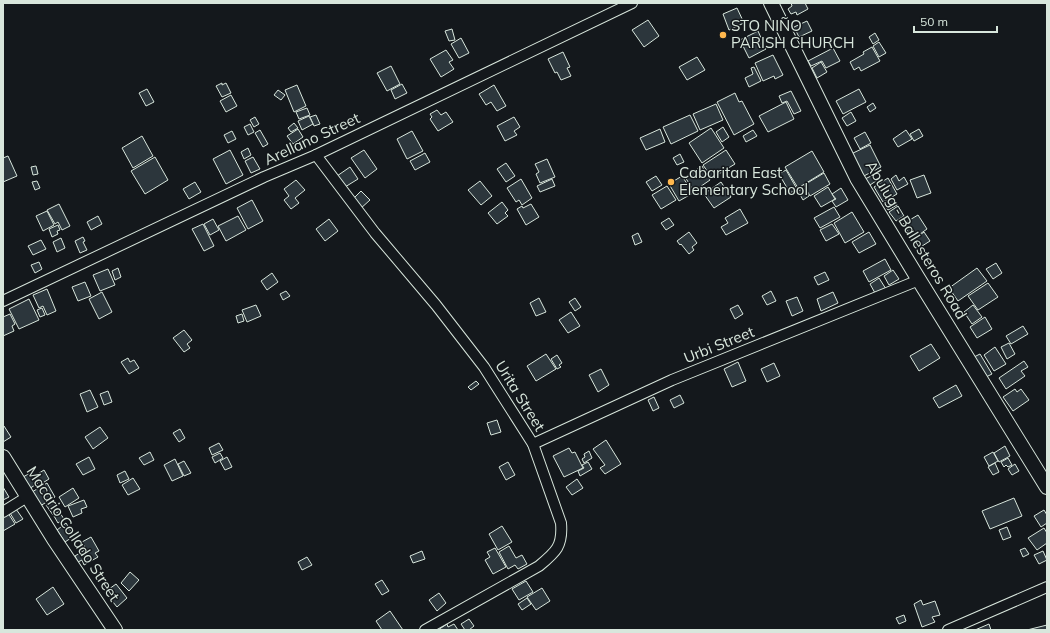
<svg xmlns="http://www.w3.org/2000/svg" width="1050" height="633" viewBox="0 0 1050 633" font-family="Mulish,sans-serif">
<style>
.building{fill:#2c363c;stroke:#d8e6dc}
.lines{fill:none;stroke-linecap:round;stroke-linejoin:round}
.street-casing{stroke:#d8e6dc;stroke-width:12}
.secondary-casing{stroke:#d8e6dc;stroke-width:16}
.street{stroke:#14181c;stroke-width:10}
.secondary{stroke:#14181c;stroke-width:14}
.poi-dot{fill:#ffb74d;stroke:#14181c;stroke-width:1.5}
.labels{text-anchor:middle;stroke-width:3;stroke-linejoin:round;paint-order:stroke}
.poi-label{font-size:15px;fill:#d8e6dc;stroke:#14181c;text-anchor:start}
.street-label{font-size:15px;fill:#d8e6dc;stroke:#14181c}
</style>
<rect width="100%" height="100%" fill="#14181c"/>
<g class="building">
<polygon points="791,3 805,3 808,9 797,15 796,12 791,14 788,9 792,6"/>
<polygon points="737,8 744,23 729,30 723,14"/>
<polygon points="648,20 659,36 644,47 632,30"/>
<polygon points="807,21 812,31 799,37 794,27"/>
<polygon points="452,29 455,40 449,41 445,31"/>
<polygon points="758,31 766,49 749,58 740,40"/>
<polygon points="875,33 879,40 873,44 869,37"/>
<polygon points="461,38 469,53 459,58 451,44"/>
<polygon points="879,42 886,53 879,57 873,46"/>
<polygon points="872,47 880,61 861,71 859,67 854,70 850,62 864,54 863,52"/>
<polygon points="833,48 840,61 826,68 822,61 811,66 808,61"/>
<polygon points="446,50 453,60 449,62 454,69 441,77 430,59"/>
<polygon points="563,52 570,67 567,68 571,76 561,80 557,72 555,73 548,59"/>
<polygon points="773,55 783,75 775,79 774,76 763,81 755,63"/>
<polygon points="697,57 705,70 687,80 679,67"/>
<polygon points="821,62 827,72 817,78 812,68"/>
<polygon points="391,66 400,84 387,91 377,73"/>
<polygon points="754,67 761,81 749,87 745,78 753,74 751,68"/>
<polygon points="222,83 222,85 226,83 231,93 222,97 216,86"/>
<polygon points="402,84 407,93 395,99 391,90"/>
<polygon points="297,85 306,106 294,112 285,90"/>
<polygon points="494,85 506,106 497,111 491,102 486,105 479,94"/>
<polygon points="147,89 154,102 146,106 139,93"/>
<polygon points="859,89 866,102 843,114 836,101"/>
<polygon points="278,90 285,95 281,100 274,95"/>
<polygon points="791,91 801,111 794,114 787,101 782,103 779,96"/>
<polygon points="735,93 739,102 742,101 754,124 734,135 717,102"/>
<polygon points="231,95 237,106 226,112 220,101"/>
<polygon points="786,102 794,119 768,132 759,116"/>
<polygon points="873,103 876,108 870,112 867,107"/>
<polygon points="716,104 723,120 700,130 693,114"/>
<polygon points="307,108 310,115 299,119 296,112"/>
<polygon points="437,110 441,115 446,112 453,122 438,131 430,119 432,117 430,114"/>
<polygon points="851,112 856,121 847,126 842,118"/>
<polygon points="316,115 320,124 314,126 310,117"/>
<polygon points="690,115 698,131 671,144 663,127"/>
<polygon points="309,116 313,124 302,130 298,121"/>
<polygon points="255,117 259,124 254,127 250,120"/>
<polygon points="514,117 520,127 514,131 517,135 505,141 497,126"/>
<polygon points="294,123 298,128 291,132 288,128"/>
<polygon points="250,124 254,132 248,135 244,127"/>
<polygon points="723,127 729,137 722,142 716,132"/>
<polygon points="711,128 724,148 702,163 689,143"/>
<polygon points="298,129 303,137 293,144 287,136"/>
<polygon points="660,129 665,142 646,150 640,138"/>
<polygon points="919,129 923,136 914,141 910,134"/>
<polygon points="260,130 268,144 263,147 255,133"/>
<polygon points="753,130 757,136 746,142 743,136"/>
<polygon points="906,130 912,139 898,147 893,139"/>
<polygon points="232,131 236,139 228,143 224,135"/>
<polygon points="412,131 423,151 407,159 397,139"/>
<polygon points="865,132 871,143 860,149 854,138"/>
<polygon points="142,136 153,156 133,168 122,148"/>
<polygon points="870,145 881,167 862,177 851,154"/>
<polygon points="248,148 251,155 244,159 241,152"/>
<polygon points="230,150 243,175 226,184 213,159"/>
<polygon points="364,150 377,169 365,178 351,158"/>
<polygon points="726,150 735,164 712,178 703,165"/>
<polygon points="812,151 824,172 798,188 785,167"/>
<polygon points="425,153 430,162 415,170 410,161"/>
<polygon points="680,154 684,162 677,165 673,158"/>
<polygon points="8,156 17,176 3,182 3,158"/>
<polygon points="155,157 168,180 145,194 131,171"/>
<polygon points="253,157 260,169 251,173 245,161"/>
<polygon points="547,159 555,177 540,183 536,174 539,172 535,164"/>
<polygon points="506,163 515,176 506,182 497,169"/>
<polygon points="36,166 38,174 33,175 31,167"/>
<polygon points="702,166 710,180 694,191 685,177"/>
<polygon points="350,167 358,179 345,187 337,176"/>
<polygon points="786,170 797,189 790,193 779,174"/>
<polygon points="824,173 830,184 810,196 804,185"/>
<polygon points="873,175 876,181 867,187 863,180"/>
<polygon points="896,175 899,181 904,177 908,184 897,190 891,179"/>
<polygon points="924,175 931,193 917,198 910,180"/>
<polygon points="656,176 662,185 652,191 646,182"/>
<polygon points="682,176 693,193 679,201 669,184"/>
<polygon points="888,178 897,194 883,202 874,187"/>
<polygon points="521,179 532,198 522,205 519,200 516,202 507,188"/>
<polygon points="552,179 555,186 540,192 537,186"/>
<polygon points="296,180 305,190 295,198 299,203 291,209 284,200 289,196 284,189"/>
<polygon points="37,181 40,188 35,190 32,182"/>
<polygon points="480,181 492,196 481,205 468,190"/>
<polygon points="195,182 201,192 189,199 183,189"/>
<polygon points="721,182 731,197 714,208 704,194"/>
<polygon points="667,186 676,200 661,209 652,195"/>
<polygon points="828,187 835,199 821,207 814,196"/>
<polygon points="804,188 809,196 803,200 798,191"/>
<polygon points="841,188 848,200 836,207 832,201 836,199 832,194"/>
<polygon points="361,191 370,200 360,209 352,200"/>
<polygon points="893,198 897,205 888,210 884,203"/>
<polygon points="252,200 263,221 248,229 237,208"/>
<polygon points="502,202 508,210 505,213 508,216 497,224 488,213"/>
<polygon points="59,204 70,226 62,230 58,222 55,224 47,210"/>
<polygon points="531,204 539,217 526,225 517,209 522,206 523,208"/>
<polygon points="898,206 904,216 896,221 889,212"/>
<polygon points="834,207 840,217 820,228 814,218"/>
<polygon points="740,209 748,223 726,235 721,227 728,223 725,218"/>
<polygon points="47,211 54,225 43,231 36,216"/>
<polygon points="852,212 864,232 845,243 834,223"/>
<polygon points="918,215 927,229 913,239 903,224"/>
<polygon points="98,216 102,224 91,230 87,222"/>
<polygon points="238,216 246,230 226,241 218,226"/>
<polygon points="669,218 674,225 666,230 661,223"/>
<polygon points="213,219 219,230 210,235 204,224"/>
<polygon points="329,219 338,231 325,241 316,229"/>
<polygon points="203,224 214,246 204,251 192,229"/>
<polygon points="832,224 839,234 826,241 820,230"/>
<polygon points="58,225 60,230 57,231 58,234 52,237 49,229"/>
<polygon points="689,232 697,243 692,247 694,250 689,254 681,244 680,245 677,241"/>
<polygon points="869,232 876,244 859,253 852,242"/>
<polygon points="924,232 930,241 919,248 913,240"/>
<polygon points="638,233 642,242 635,245 632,236"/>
<polygon points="83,237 85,241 83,242 87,250 80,253 75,241"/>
<polygon points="61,238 65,248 57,252 53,242"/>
<polygon points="41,240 46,249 33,255 28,246"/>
<polygon points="885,259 891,270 869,282 863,271"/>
<polygon points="39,262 42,269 35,273 31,265"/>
<polygon points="996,263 1002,273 993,279 986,269"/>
<polygon points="118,268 121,277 115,280 112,271"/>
<polygon points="977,268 987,281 958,301 949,288"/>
<polygon points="108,269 115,285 100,291 93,275"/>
<polygon points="893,270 899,279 889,285 884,276"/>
<polygon points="825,272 829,280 818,285 814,277"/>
<polygon points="272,273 278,282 267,290 261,281"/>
<polygon points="879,278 886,289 880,292 879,291 875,293 870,284"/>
<polygon points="85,282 91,296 78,301 72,287"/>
<polygon points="988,283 998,297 978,310 968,296"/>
<polygon points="47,289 56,311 47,315 43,306 39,308 33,295"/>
<polygon points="286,291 290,296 283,300 280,294"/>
<polygon points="771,291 776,301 767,305 762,296"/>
<polygon points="102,292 112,312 99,319 89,299"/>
<polygon points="833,292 838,303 821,311 817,299"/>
<polygon points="797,297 803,311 792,316 786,301"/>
<polygon points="539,298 546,312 536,316 530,303"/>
<polygon points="575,298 581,307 575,311 569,302"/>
<polygon points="29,299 39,320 19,329 9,309"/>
<polygon points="256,305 261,316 247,322 242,310"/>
<polygon points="738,305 743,314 735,319 730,309"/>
<polygon points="973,305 982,317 972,324 964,312"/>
<polygon points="42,308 45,315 40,317 37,310"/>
<polygon points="571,312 580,326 568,333 559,320"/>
<polygon points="10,314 15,324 12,326 14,331 3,336 3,317"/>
<polygon points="242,314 244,321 238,323 236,316"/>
<polygon points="985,317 992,329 977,338 970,327"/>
<polygon points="1023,326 1028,334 1011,344 1006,336"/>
<polygon points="184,330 192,340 187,344 190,348 184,352 173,338"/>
<polygon points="1009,343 1015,354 1007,359 1001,347"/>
<polygon points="931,344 940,358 919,371 910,356"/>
<polygon points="995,347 1006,364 994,371 984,355"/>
<polygon points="546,354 556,369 536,381 527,366"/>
<polygon points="980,354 992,374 984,378 972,358"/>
<polygon points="557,355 562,363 559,365 561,367 557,369 551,359"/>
<polygon points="128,358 130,362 134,360 139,368 129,374 121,362"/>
<polygon points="1024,361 1028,367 1021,371 1025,376 1006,389 999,378"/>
<polygon points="738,362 746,381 732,387 724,369"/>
<polygon points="774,363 780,376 767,382 761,369"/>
<polygon points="601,369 609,385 598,392 589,375"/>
<polygon points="476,381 479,384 471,390 468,387"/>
<polygon points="956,385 962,396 939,408 933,398"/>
<polygon points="1015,389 1017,392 1021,389 1029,400 1013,411 1003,397"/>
<polygon points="90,390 98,407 87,412 80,394"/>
<polygon points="108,391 112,402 104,405 100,394"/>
<polygon points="680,395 684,403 674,408 670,400"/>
<polygon points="654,397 659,408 653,411 648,400"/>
<polygon points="497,420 501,432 491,435 487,423"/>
<polygon points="4,426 11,437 3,442 3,427"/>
<polygon points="100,427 108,438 93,449 85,437"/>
<polygon points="180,429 185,438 179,442 173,433"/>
<polygon points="606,440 621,464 605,474 600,468 605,465 593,449"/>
<polygon points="219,443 223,450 212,455 209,448"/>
<polygon points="1005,446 1010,456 999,462 994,453"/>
<polygon points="569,448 572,453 575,452 583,468 564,477 553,456"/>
<polygon points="589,451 592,458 584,463 582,459 585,457 584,454"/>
<polygon points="150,452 154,460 144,465 139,458"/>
<polygon points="993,452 998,461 989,466 984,457"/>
<polygon points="220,453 223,458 215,463 212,457"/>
<polygon points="89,457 95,469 83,475 76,464"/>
<polygon points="227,457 232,467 225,470 220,461"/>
<polygon points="1008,458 1012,465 1008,467 1006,465 1004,467 1001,462"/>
<polygon points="175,459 183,476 172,481 164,465"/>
<polygon points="184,461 191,473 184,476 178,464"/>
<polygon points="508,462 515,475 506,480 499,467"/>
<polygon points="588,462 592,469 580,476 578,471 584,468 582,465"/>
<polygon points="995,463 999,472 993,475 988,467"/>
<polygon points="1015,464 1019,471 1012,475 1008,469"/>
<polygon points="44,470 49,479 41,484 36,475"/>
<polygon points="125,471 129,479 120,483 117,475"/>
<polygon points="32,472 38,483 29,489 23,477"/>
<polygon points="133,478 140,489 128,495 122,485"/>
<polygon points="577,479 583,488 572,495 566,487"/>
<polygon points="47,483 55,497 40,506 32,492"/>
<polygon points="3,487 9,497 3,500"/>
<polygon points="73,488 79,498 65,507 59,497"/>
<polygon points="1014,498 1022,516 990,529 982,511"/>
<polygon points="84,500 87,507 81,509 82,513 73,517 68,506"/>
<polygon points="54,501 60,511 53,515 46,505"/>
<polygon points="16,509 23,519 16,523 10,513"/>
<polygon points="1044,510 1047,515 1047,523 1041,527 1034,516"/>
<polygon points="8,513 15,524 3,531 3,516"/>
<polygon points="60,513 64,519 58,523 54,516"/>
<polygon points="66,523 74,536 65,542 57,530"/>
<polygon points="502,526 512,542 498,550 489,534"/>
<polygon points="1007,527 1011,537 1003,540 999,530"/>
<polygon points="1044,528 1047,533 1047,543 1037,550 1028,538"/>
<polygon points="91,537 99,551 95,553 98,557 84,565 82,560 78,562 75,556 86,549 82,542"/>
<polygon points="509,546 516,558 522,555 527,564 518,569 515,565 508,569 499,552"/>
<polygon points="495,548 506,567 493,574 485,560 490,557 487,552"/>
<polygon points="1025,548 1029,554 1023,557 1020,550"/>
<polygon points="422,551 425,559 413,563 410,556"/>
<polygon points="1043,551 1047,560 1039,564 1034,555"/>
<polygon points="307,557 312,565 302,570 298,562"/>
<polygon points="130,572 139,580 129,591 121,583"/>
<polygon points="382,580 389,591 382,595 375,584"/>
<polygon points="526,581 533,592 519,600 512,589"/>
<polygon points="116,584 127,598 117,607 105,592"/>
<polygon points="53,587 64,604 47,615 36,599"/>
<polygon points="542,588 550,601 536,610 527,597"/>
<polygon points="439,593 446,603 437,611 429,600"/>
<polygon points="527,598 531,604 522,610 518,604"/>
<polygon points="921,600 923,605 935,601 940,615 932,617 935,622 922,627 914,604"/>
<polygon points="390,611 403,630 382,630 376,621"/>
<polygon points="904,615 906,621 899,624 896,618"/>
<polygon points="469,619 474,626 469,630 465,630 461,624"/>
<polygon points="447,624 448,627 454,624 458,630 438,630"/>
<polygon points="989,624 991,630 975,630"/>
<polygon points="1047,625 1047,630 1027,630"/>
</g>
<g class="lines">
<g class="street-casing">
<g id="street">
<path d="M316 155 375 233 436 305 484 367 533 444 561 523C563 546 556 552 539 566L425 630"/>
<polyline points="3,301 264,177 316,155 632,3"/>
<polyline points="533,444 672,380 919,280"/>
<polyline points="3,512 27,497"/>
<polyline points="948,630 1047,587"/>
</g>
</g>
<g class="secondary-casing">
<g id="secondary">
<polyline points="771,3 857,178 919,280 1047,487"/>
<polyline points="3,457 54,539 115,630"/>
</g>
</g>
<use href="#street" class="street"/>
<use href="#secondary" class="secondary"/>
</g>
<g class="poi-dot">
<circle cx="723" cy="35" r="4"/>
<circle cx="671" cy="182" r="4"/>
</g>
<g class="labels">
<g class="poi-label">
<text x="731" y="31">STO NIÑO<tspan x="731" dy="17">PARISH CHURCH</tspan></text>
<text x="679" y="178">Cabaritan East<tspan x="679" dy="17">Elementary School</tspan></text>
</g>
<g class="street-label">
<text transform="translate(312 139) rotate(-25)" y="5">Arellano Street</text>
<text transform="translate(916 240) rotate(59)" y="5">Abulug - Ballesteros Road</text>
<text transform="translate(719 345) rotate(-22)" y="5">Urbi Street</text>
<text transform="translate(520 396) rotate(58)" y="5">Urita Street</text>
<text transform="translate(73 534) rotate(57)" y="5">Macario Collado Street</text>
</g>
</g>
<rect width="1050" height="633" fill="none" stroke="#d8e6dc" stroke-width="8"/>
<path d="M914 26v6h83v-6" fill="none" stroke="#d8e6dc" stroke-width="2"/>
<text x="920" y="26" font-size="12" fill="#d8e6dc" stroke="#14181c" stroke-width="3" paint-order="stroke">50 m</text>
</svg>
